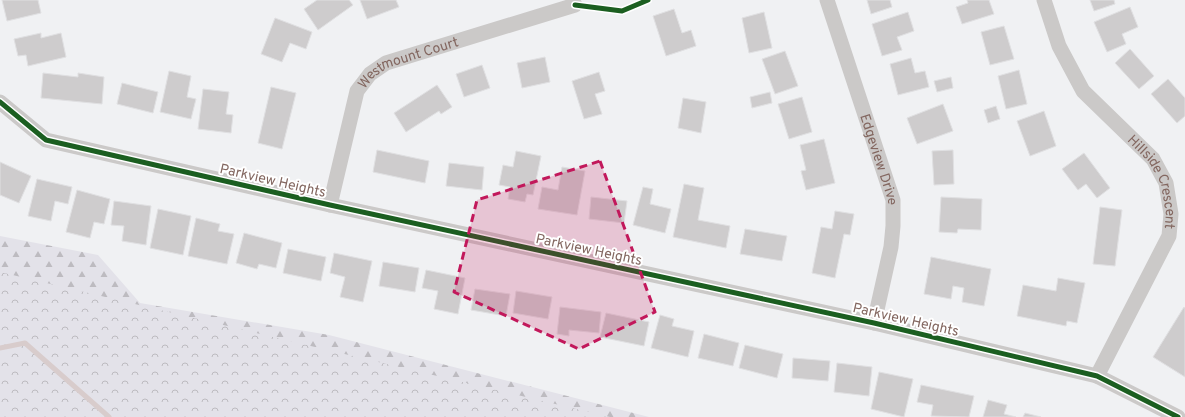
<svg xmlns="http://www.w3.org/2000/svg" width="1185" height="417" viewBox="0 0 1185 417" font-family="Overpass,sans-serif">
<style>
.forest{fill:url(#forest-firs)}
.park{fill:url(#park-crowns)}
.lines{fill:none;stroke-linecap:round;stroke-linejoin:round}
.stream{stroke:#d8cccc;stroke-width:5}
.building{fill:#cecccd;stroke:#e0e0e2}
.street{stroke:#cbc9c8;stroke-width:15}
.cycleway-casing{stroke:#fff;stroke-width:8}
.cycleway{stroke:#1b5e20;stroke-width:5}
.marked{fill:#c2185b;fill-opacity:0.2;stroke:#c2185b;stroke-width:3;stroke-dasharray:8 5;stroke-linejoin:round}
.labels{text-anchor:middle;stroke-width:4;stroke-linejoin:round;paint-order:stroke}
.street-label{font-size:14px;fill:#836760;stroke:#fff}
</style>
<defs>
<pattern id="forest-firs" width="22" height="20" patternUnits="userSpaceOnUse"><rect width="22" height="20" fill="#e3e2e9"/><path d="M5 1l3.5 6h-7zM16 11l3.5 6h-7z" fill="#bdbbc0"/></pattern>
<pattern id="park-crowns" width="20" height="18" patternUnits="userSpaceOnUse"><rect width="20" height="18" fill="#e3e2e9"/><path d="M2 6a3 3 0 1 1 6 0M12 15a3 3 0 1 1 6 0" fill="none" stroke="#bdbbc0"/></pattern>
</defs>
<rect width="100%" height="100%" fill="#f0f1f3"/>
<polygon class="forest" points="0,236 98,255 140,303 329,335 649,417 0,417"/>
<polygon class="park" points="0,272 610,417 0,417"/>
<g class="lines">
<polyline class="stream" points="0,348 25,343 109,417"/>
</g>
<g class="building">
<polygon points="2,0 38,0 41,13 7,21"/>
<polygon points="317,0 349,0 353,5 318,30 304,9"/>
<polygon points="360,0 396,0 399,7 367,19"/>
<polygon points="867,0 890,0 892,7 871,14"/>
<polygon points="967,0 989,0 994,14 962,24 956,7 968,3"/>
<polygon points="1090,0 1114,0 1115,4 1094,11"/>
<polygon points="1130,7 1138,27 1122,34 1126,44 1107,52 1094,22"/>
<polygon points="674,9 682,33 691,30 696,46 666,56 653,16"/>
<polygon points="764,12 772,48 749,53 742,18"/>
<polygon points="908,12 914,31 897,37 902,50 882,56 872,24"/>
<polygon points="275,18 312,32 306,49 290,43 282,62 261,54"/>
<polygon points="1004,26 1014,59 990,65 981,32"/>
<polygon points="41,33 41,38 61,33 66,57 28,66 26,55 18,56 14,39"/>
<polygon points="1130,49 1154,76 1139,89 1115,63"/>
<polygon points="785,51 798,86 775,94 762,59"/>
<polygon points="545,57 550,82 522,88 517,63"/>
<polygon points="911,58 915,73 925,71 929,87 898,95 890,64"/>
<polygon points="482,65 490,88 464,97 456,74"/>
<polygon points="1019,70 1027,104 1006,109 998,76"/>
<polygon points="169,71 191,76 187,97 196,99 191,119 160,112"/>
<polygon points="599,72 605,91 595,94 602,114 584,119 572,81"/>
<polygon points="43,73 78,77 78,73 104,77 102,104 41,98"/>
<polygon points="951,77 953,88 937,92 934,81"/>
<polygon points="1168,79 1185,98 1185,116 1177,123 1151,94"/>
<polygon points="122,83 158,92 153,113 117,104"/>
<polygon points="437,85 452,107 441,114 439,111 406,132 394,113"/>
<polygon points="271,87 296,93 282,149 258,143"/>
<polygon points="203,89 229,92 226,114 233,115 231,133 198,129"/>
<polygon points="770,92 772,103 752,108 750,97"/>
<polygon points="802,97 812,132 789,139 778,104"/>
<polygon points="683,98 706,102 701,133 678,128"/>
<polygon points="943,104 953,131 917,144 907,118"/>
<polygon points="996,106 1000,119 988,123 984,110"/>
<polygon points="1044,111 1056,146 1030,156 1017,121"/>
<polygon points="824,139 835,183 806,190 801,171 806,170 800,145"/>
<polygon points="377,150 429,161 425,183 373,172"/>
<polygon points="953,150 954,184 934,185 932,151"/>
<polygon points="516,151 541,156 533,195 527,194 525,202 508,199 510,187 499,185 503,165 513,167"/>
<polygon points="1084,153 1110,188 1097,198 1086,184 1078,190 1062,169"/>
<polygon points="0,162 31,176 19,203 0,195"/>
<polygon points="449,163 484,167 482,190 446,186"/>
<polygon points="562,167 585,171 577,215 538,209 542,187 558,190"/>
<polygon points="37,179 72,187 68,204 55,201 51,221 28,216"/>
<polygon points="684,184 704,188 698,220 730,226 726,248 673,237"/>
<polygon points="643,187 653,189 650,204 671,209 665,233 633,225"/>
<polygon points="77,190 110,199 104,224 94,222 90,238 66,232"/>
<polygon points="591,197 627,201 624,223 589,219"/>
<polygon points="941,197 982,199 981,230 958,229 957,233 939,232"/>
<polygon points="114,201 151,206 146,245 122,241 124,226 111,225"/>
<polygon points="1100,207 1122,210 1115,266 1093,264"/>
<polygon points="158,209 191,216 183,255 150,248"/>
<polygon points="835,211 854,214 850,235 844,234 835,278 812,273 821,227 832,229"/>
<polygon points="196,218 220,224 218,231 234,234 227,264 188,256"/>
<polygon points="745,229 787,236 782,261 740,254"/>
<polygon points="244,233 282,243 276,268 259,264 257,269 236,263"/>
<polygon points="288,249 326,257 321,281 283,273"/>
<polygon points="334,253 372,261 363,302 340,297 345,277 330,273"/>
<polygon points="931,257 991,269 984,306 962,302 964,288 953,286 951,299 924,294"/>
<polygon points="383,262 419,268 415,292 379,286"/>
<polygon points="426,270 465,278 458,314 434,309 438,291 422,288"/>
<polygon points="1058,278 1085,283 1077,323 1067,321 1066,326 1017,316 1023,285 1056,291"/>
<polygon points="475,289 510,294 506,316 471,310"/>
<polygon points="516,291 552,297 548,319 513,313"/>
<polygon points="560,307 601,312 599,333 569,330 569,336 557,334"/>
<polygon points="1184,307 1185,308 1185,377 1153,357"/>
<polygon points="606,313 649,322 644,346 600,337"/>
<polygon points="660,315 674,319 672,326 694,331 688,357 651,348"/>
<polygon points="704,334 739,343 733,366 698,358"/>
<polygon points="745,345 783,354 777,378 739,368"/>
<polygon points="793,358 830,361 828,381 792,378"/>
<polygon points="837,363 872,367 869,396 834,392"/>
<polygon points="879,372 913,379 904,417 871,409"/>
<polygon points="921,385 974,396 969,417 931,416 933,405 917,402"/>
<polygon points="988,400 1007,405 1004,414 1016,417 983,417"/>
<polygon points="1025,413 1041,417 1023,417"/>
</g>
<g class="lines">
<g class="street">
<path id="s1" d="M827 0 893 200V226L891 247 874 323"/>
<path id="s2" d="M1044 0 1059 46 1083 91 1153 159 1166 183 1171 214 1169 236 1097 376"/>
<polyline points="0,102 46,140 330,205 874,323 1097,376 1178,417"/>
<path id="s3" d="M330 205 357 91 370 74 386 63 575 5"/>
</g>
<g class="cycleway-casing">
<g id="cycleway">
<polyline points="575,5 622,11 648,0"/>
<polyline points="0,102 46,140 330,205 874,323 1097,376 1178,417"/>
</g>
</g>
<use href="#cycleway" class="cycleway"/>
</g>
<path class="marked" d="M600 161 655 312 579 349 454 292 477 200Z"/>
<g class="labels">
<g class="street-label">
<text dy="5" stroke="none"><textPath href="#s3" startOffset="178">Westmount Court</textPath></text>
<text dy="5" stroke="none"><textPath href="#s1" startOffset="168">Edgeview Drive</textPath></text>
<text transform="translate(273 180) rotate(13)" y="5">Parkview Heights</text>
<text dy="5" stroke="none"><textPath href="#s2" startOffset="218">Hillside Crescent</textPath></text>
<text transform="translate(589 249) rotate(12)" y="5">Parkview Heights</text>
<text transform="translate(906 319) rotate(13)" y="5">Parkview Heights</text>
</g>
</g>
</svg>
